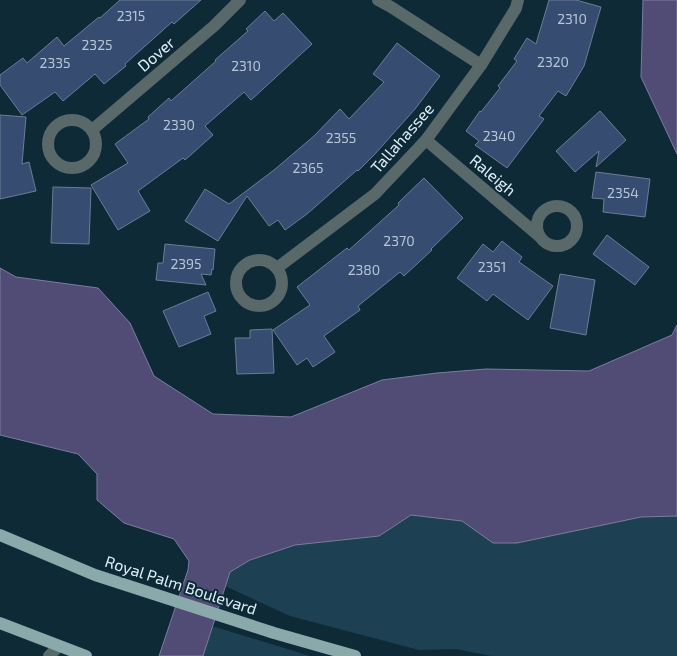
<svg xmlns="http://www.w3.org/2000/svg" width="677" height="656" viewBox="0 0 677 656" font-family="'Exo 2',sans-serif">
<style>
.green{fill:#1d4152}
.water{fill:#514c75;stroke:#7c7d9c}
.building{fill:#364c70;stroke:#6d7c94}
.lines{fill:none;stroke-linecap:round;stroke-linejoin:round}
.minor{stroke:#596869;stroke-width:12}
.major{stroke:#8aa9ab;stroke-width:12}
.labels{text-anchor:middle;stroke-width:4;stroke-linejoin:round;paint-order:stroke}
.number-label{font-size:14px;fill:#b5c6d6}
.street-label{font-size:16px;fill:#dfeff8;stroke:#0e2a37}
</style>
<rect width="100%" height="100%" fill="#0e2a37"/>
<g class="green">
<polygon points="411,515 462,521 494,543 517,543 641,517 677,516 677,656 491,656 456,649 419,650 290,616 225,586 230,572 250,560 295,545 379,536"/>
<polygon points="212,626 310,656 203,656"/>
</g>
<g class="water">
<polygon points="643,0 677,0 677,154 641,77"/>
<polygon points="0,268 16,277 98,288 130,323 154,376 213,414 291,417 382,380 437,373 486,369 589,371 672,335 677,325 677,516 641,517 517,543 493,543 462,521 411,515 379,536 295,545 250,560 230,572 203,656 159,656 188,570 189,561 174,539 124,523 97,500 97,474 78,454 0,435"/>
</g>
<g class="building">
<polygon points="120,0 201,0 174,24 172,22 125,64 126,66 104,84 95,74 63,101 55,92 22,115 0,85 0,75 23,58 27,63 57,37 64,46 99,17 100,18"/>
<polygon points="549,0 576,0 601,7 584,66 566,96 558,91 539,116 544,119 507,168 475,145 479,141 466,131 480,111 481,112 500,88 498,86 517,61 514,59 527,38 536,44"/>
<polygon points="265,11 274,21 283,13 312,44 251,100 244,92 205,126 213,135 185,160 183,158 138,191 150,211 118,230 91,185 128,163 115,144 149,119 148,117 169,98 171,101 216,61 215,60 248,31 246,29"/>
<polygon points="397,43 440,76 415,109 375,154 358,171 357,170 307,214 285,230 278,220 269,226 247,196 218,241 185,221 205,189 229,204 274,170 314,136 340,109 349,119 384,82 373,74"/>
<polygon points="600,111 626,140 596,167 599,151 575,172 556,151"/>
<polygon points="0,115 26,117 22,164 29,162 36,191 0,199"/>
<polygon points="596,172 650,179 645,217 603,212 604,199 592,198"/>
<polygon points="424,178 463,218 431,249 432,250 404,276 400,272 358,306 360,310 324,336 335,352 313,367 307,358 297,365 273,330 310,305 297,287 347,248 349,250 399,205 398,203"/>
<polygon points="53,187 91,188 89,244 51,243"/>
<polygon points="607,235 649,267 635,285 593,254"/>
<polygon points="502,241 522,257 519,262 553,286 528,320 493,294 487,301 457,278 483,244 493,252"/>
<polygon points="165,244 215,249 213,270 212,269 211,275 201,274 206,285 156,280 158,263 163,263"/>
<polygon points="560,274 595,280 586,335 550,328"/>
<polygon points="208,292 216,311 204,316 211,334 179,347 163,311"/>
<polygon points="272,329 274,373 237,374 235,338 250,338 250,330"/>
</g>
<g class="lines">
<g class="minor">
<polyline points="378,0 391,7 481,65"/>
<circle cx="72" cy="144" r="24"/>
<polyline points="92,130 214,26 240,0"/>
<polyline points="426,140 539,236"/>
<circle cx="557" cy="226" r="20"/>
<circle cx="259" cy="283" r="23"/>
<polyline points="277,268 375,194 426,140 481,65 516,8 518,0"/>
<polyline points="49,656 59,646"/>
</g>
<g class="major">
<polyline points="0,535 95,575 274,633 355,656"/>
<polyline points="0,623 86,656"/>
</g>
</g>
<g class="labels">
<g class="number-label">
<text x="131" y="21">2315</text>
<text x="572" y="24">2310</text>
<text x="97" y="50">2325</text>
<text x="553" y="67">2320</text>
<text x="55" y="68">2335</text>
<text x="246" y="71">2310</text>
<text x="179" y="130">2330</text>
<text x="499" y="141">2340</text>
<text x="341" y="143">2355</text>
<text x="308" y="173">2365</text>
<text x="623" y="198">2354</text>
<text x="399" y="246">2370</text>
<text x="186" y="269">2395</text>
<text x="492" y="272">2351</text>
<text x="364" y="275">2380</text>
</g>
<g class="street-label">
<text transform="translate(156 54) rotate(-41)" y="6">Dover</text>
<text transform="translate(402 138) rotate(-49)" y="6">Tallahassee</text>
<text transform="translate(493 175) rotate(40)" y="6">Raleigh</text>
<text transform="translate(181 585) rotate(18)" y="6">Royal Palm Boulevard</text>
</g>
</g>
</svg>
